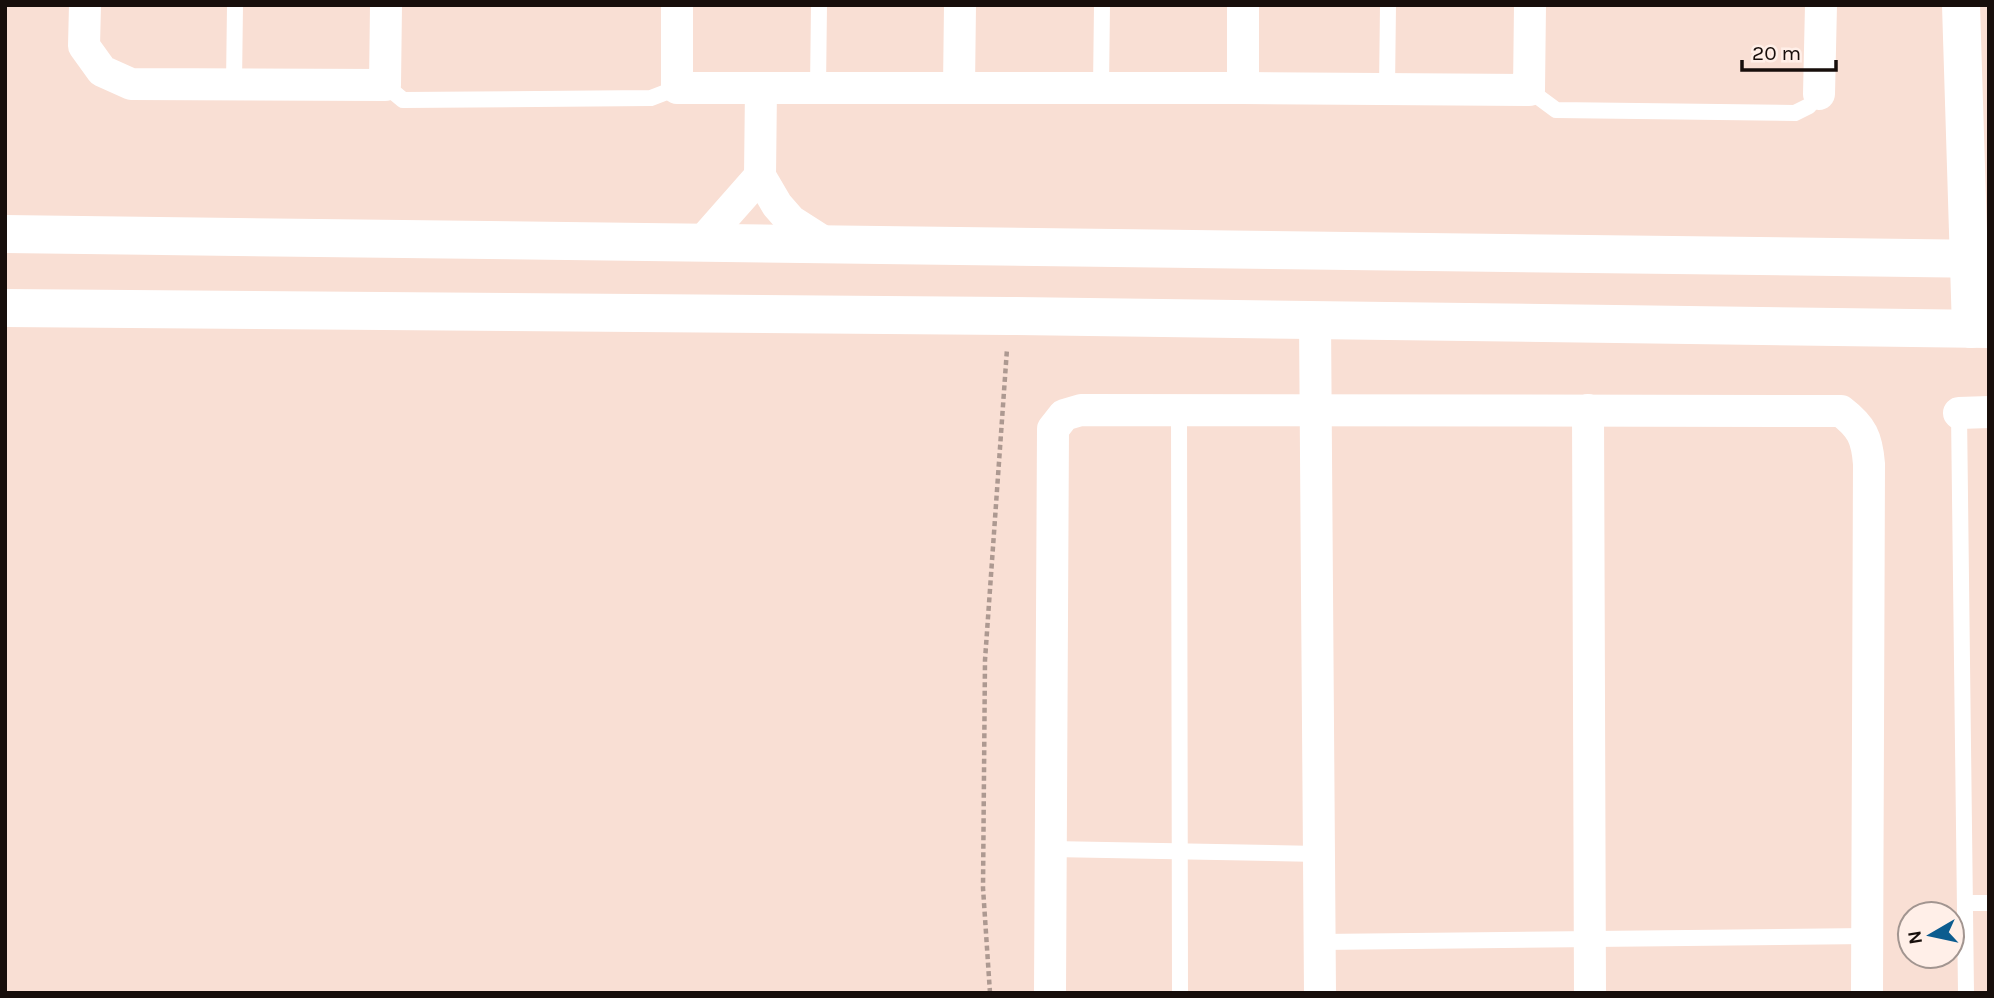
<svg xmlns="http://www.w3.org/2000/svg" width="1994" height="998" viewBox="0 0 1994 998" font-family="Karla,sans-serif">
<style>
.lines{fill:none;stroke-linecap:round;stroke-linejoin:round}
.path{stroke:#ad9991;stroke-width:4.5;stroke-dasharray:5 3.5;stroke-linecap:butt}
.service{stroke:#fff;stroke-width:16}
.minor{stroke:#fff;stroke-width:32}
.tertiary{stroke:#fff;stroke-width:38}
</style>
<rect width="100%" height="100%" fill="#f9dfd4"/>
<g class="lines">
<polyline class="path" points="990,993 983,888 985,660 1007,349"/>
<g class="service">
<polyline points="234,84 235,5"/>
<polyline points="385,85 403,100 651,98 677,88"/>
<polyline points="1101,87 1102,5"/>
<polyline points="818,88 819,5"/>
<polyline points="1387,89 1388,5"/>
<polyline points="1529,90 1556,110 1795,113 1809,106 1819,94"/>
<polyline points="1179,410 1180,993"/>
<polyline points="1959,413 1966,993"/>
<polyline points="1051,849 1319,854"/>
<polyline points="1965,903 1989,903"/>
<polyline points="1320,942 1867,936"/>
</g>
<g class="minor">
<polyline points="85,5 84,46 102,71 131,84 385,85 386,5"/>
<polyline points="677,5 677,88 1243,88 1529,90 1530,5"/>
<polyline points="959,87 960,5"/>
<polyline points="761,88 760,176 777,205 791,221 827,244"/>
<polyline points="1243,88 1243,5"/>
<polyline points="1819,94 1821,5"/>
<polyline points="701,243 760,176"/>
<polyline points="1315,320 1320,993"/>
<polyline points="1588,410 1590,993"/>
<polyline points="1959,413 1989,412"/>
<path d="M1050 993 1053 429 1064 415 1081 410 1841 411C1862 427 1867 438 1869 464L1867 993"/>
</g>
<g class="tertiary">
<polyline points="1961,5 1971,329"/>
<polyline points="5,234 1989,259"/>
<polyline points="5,308 1009,316 1989,329"/>
</g>
</g>
<rect width="1994" height="998" fill="none" stroke="#170e0b" stroke-width="14"/>
<g transform="translate(1931 935) rotate(261)"><circle r="33" fill="#ffefe8" stroke="#a29590" stroke-width="2"/>
<path d="M0-5L12 26L0 18L-12 26Z" fill="#0c5c8f"/>
<text y="-10" font-size="19" font-weight="bold" text-anchor="middle" fill="#170e0b">N</text>
</g>
<path d="M1742 60v10h94v-10" fill="none" stroke="#170e0b" stroke-width="3.5"/>
<text x="1752" y="60" font-size="21" fill="#170e0b" stroke="#ffefe8" stroke-width="5" paint-order="stroke">20 m</text>
</svg>
